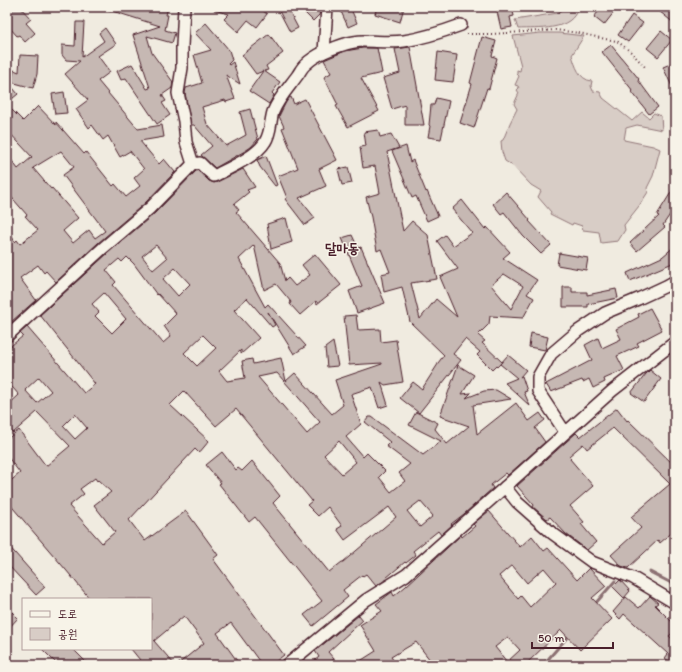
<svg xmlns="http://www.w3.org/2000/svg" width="682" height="672" viewBox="0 0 682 672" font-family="Itim,'Poor Story',sans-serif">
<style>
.green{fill:#d8cdc6;stroke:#917678}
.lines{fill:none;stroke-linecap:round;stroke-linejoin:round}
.stream{stroke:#8b6f72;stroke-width:3}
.building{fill:#c6b8b3;stroke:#4a1f2b;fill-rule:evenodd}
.street-casing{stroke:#4a1f2b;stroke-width:14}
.path{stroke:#4a1f2b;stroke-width:2;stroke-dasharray:1 3;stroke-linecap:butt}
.street{stroke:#f7f3e8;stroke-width:11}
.labels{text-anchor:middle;stroke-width:3;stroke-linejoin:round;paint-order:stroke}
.quarter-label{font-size:14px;font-weight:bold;fill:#4a1f2b;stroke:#f7f3e8}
</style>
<rect width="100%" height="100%" fill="#f0ebe0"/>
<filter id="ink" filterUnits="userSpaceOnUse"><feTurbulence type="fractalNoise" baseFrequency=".025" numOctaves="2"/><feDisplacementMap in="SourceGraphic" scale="8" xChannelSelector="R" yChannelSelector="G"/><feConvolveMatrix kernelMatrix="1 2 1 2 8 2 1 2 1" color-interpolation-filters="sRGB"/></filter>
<g filter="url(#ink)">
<g class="green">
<path d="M565 7H578C573 32 536 28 518 29L515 20 558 13Z"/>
<path d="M540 33H559L584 36 572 55C575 65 579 80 592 81L591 86 593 91 600 92 603 98 612 105 632 121 642 112 649 118 654 113 661 116 662 130 637 125 626 128 624 140 653 146 660 149 653 176 647 188 648 192 639 206 624 225 625 230 618 241 601 243 599 232 583 230 582 226 573 223 572 225 550 214 551 212 538 197 541 191 531 185 513 166 505 161 502 152 501 141 503 140 510 123 517 109 514 104 519 93 517 90 519 88 518 86 515 85 519 76 517 74V70L520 71 521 66 513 36Z"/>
</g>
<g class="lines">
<g class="stream">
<polyline points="650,572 675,585"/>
<polyline points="594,605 615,581"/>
<polyline points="543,665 570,634"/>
</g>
</g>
<g class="building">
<polygon points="7,7 20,7 31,19 26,23 35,33 25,42 19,35 17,36 9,27 11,24 7,19"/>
<polygon points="106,7 136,7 148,10 149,7 168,7 166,15 168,15 165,30 175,33 172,43 147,36 152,53 173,82 172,88 162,95 166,101 162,103 170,115 157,124 126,78 121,80 117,71 132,64 147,89 150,88 133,35 160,26 106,9"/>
<polygon points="214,7 258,7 267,14 257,27 248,20 238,32 224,19 229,14 214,10"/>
<polygon points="287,7 298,28 290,32 279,11"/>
<polygon points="299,7 313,7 320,13 319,15 313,21"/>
<polygon points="339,7 350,7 357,23 348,27"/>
<polygon points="377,7 404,7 400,22 375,14"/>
<polygon points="496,7 512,7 514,16 510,17 512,27 501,29"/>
<polygon points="602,7 618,7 604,25 594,17"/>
<polygon points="654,7 675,7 675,24"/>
<polygon points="632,15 643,23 628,42 618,35"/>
<path d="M76 22H84L82 57 104 41 99 33 105 28 116 44 98 56 110 72 98 81 138 129 162 125 164 137 140 141 159 164 164 159 175 172 145 203 98 243 56 282 46 271 44 273 38 265 20 278 36 300 11 322 7 317V228L15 242 17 240 20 244 38 230 25 216 27 215 7 192V154L18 169 32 157 7 130V105L23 121 38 106 56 125V122L84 154 86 152 113 186 115 184 126 197 140 186 134 178 144 169 130 151 120 157 108 136 103 140 92 125 89 128 76 109 88 100 65 74 80 61 66 60 62 55V45L75 46ZM61 151 74 167 63 175 105 231 95 238 89 230 73 243 63 231 78 218 52 188 51 189 33 168Z"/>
<polygon points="206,23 229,50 232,60 228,64 229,65 233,62 240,84 226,75 235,99 226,102 225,100 202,107 207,124 226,146 246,135 240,112 250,109 258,139 251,147 245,151 215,168 201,155 212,146 194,125 191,125 185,93 186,88 202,83 194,55 211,50 195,33"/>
<polygon points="661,31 672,40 658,57 647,48"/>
<polygon points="269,34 283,53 266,66 268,70 264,71 280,82 272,93 274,95 269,104 249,91 263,71 256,74 242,55"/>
<polygon points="482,37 496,41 492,56 497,58 489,89 487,88 474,128 460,123 472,84 470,83"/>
<polygon points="611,45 639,79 638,80 658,107 649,114 632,92 633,91 602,52"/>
<polygon points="410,47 421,108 424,125 405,125 405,105 392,109 383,78 400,73 395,49"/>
<polygon points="363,48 377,48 382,73 361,78 379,111 348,127 336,106 338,105 324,77 331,73 324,60 345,51"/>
<polygon points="438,52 457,55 453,82 435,80"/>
<polygon points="20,55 38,56 37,74 33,88 11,82 14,70 19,72"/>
<polygon points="675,62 675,93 663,67"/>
<polygon points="7,81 18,94 7,103"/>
<polygon points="64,92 67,113 55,114 52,94"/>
<polygon points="291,97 294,104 305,99 337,160 319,169 326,186 299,198 315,218 305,225 285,199 287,198 278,176 298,168 282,128 284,127 279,116 286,102 289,98"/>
<polygon points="436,98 449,101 441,139 428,137 430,126 429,125 431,105 434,105"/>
<path d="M378 130 380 137 391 134 399 148 387 152 403 231 412 221 428 235 437 279 411 283 420 319 436 299 457 317 440 277 458 269 437 241 445 235 453 246 472 233 452 209 462 200 485 229 487 227 510 252 503 258 537 280 527 294 534 298 523 318 490 316 489 324 478 335 485 341 482 343 502 362 497 367 496 366 492 370 477 355 480 352 465 339 453 354 461 360 419 413 400 398 413 382 422 389 438 364V363L444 355 410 322 402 287 384 292 381 274 390 272 381 249 377 251 371 217 366 197 380 193 375 166 363 168 360 147 366 146 364 132ZM504 274 523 286 511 309 491 285Z"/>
<polygon points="406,146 410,162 413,160 426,192 427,191 438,216 427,221 416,196 412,198 392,151"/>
<polygon points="266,156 277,185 275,186 260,167 257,160"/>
<polygon points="348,167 352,183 342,185 338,169"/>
<path d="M243 169 255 187 247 190 249 192 234 204 239 210 236 212 280 263 285 281 288 278 295 286 310 275 302 265 315 254 341 285 317 304 316 301 300 315 290 304 291 302 276 284 264 290 254 245 239 259 265 307 268 304 306 346 294 354 268 312 275 325 272 327 247 298 234 310 259 338 241 354V350L219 371 227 381 245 378 242 361 252 359 253 364 281 358 286 381 295 373 332 414 343 405 335 380 382 364V363L349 365 344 316 356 315 358 330 380 329 381 342 396 340 403 382 385 385 381 382 388 405 379 408 372 387 351 394 361 424 346 437 363 457 367 453 385 471 379 477 391 492 405 481 399 473 410 464 386 446 390 442 365 422 369 417H372L423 455 441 441 409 425 416 412 438 423 435 429 447 444 469 426 440 416 458 365 474 375 462 394 471 393 466 398 484 391 496 390 511 399 473 405 477 434 516 403 529 421 540 413 545 420 535 428 545 442 508 475 506 473 491 485 493 488 464 514 451 524 452 525 441 535 438 531 413 551 416 555 406 563 405 562 386 578 384 581 376 586 366 574 363 576 362 575 343 590 348 597 313 626 304 615 322 601 255 517 249 522 219 484 221 483 206 465 222 452 236 470 238 468 242 471 252 461 280 496 273 503 329 572 342 562H343L396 517 389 507 345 540 337 529 342 526 328 507 318 516 307 505 312 501 236 409 216 426 184 391 170 405 209 441 199 453 195 449 129 520 145 541 186 511 218 555 213 559 284 655 271 665H262L231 623 217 633 240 665H177L204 643 184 616 154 641 175 665H144L131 649H151V599H90L66 570 7 501V484L20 473 7 456V439L19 430 46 466 70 446 37 412 13 433 7 426V406L19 395 7 381V349L23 336 20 333 27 327 84 393 95 384 40 315 108 253 155 213 196 171 198 170 209 181 214 183 217 182ZM156 245 167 258 153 270 142 256ZM127 257 134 264 157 295 158 294 176 314 164 326 171 336 163 343 113 285 116 282 106 270 119 259 122 262ZM175 268 190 284 178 296 163 279ZM104 293 126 319 112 333 95 316 99 312 92 304ZM203 335 216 348 197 366 184 353ZM277 373 320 422 307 434 258 377ZM39 377 51 391 37 403 25 390ZM75 414 87 428 75 439 63 426ZM339 441 356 462 342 474 324 455ZM95 478 97 481 98 480 111 492 94 505 115 532 102 543 69 506 84 494 80 489ZM420 501 433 516 420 527 407 511Z"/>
<polygon points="675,186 675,207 663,225 665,227 637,251 630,243 659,216 657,215"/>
<polygon points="506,192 530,220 529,221 551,245 541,254 523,236 504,212 501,214 493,204"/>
<polygon points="286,218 292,242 271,249 267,224"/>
<polygon points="352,235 358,248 361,247 385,303 357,313 349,291 362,286 342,238"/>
<polygon points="675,246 675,262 630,281 627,273 662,257"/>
<polygon points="559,253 588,258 586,270 557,265"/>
<polygon points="563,287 572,287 572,292 587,292 587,295 616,289 618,298 588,304 588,307 563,307"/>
<polygon points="650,308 662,330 637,343 639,346 617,356 624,370 604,379 605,382 593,388 589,379 583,382 582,380 551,392 546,384 592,360 585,345 598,338 602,348 621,339 616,329 639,317 638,314"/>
<polygon points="531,333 548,337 545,350 529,347"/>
<polygon points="333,342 338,366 327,367 325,348"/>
<polygon points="508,355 526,370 520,377 522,376 527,391 524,392 530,406 505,383 517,378 500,364"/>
<polygon points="650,370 661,379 644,402 631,393 646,374"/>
<polygon points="617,408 627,421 628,420 675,466 675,530 660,543 658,540 628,568 621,566 611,555 641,528 631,517 670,484 613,428 587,449 583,444 569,456 571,458 570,459 593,486 570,506 584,522 581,524 596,542 587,550 566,534 550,517 547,519 533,507 534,505 517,486 576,433 580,437"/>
<path d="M489 511 520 547 532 536 544 551 548 548 577 580 589 568 606 586 592 598 612 619 580 650 561 630 525 665H434L416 642 391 657 394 661 388 665H354L376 651 360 625 382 611 376 604 392 592 394 596 406 586 461 535 462 537 475 526 473 524ZM512 565 527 583 544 568 556 582 530 607 521 596 518 599 499 576ZM508 637 520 650 507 662 495 647Z"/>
<polygon points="7,544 45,587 36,595 7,564"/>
<polygon points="620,580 630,591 624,598 613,587"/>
<polygon points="650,596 658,603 655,605 675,625 675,631 669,636 675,641 675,665 673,665 665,658 668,654 624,614 620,619 613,612 626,597 639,608"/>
<polygon points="7,607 18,618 7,630"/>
<polygon points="359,615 363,620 328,652 334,659 327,665 309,665 319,657 315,651"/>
<polygon points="42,649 73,649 89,665 58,665"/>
</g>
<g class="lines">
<g class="street-casing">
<g id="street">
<polyline points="184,7 182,46 182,68 178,93 184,121 186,142 193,164"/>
<path d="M324 52C336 47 350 41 363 41 376 41 390 43 404 41 423 38 442 32 461 25"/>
<path d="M7 336 103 248 150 208 193 164 200 163 207 170 214 176C229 168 256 157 265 142 271 133 270 122 273 112 278 99 289 87 297 76 300 72 302 67 306 64 311 59 318 55 324 52L327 7"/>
<polyline points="565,432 538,391 538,377 551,354 578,331 605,313 638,299 666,286 675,281"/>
<polyline points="505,487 612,391 675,342"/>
<polyline points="287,665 366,600 406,575 505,487 517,502 552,533 592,562 633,578 675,603"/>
</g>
</g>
<polyline class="path" points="467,34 492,34 555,30 579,33 605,39 617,41 631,52 646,68"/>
<use href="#street" class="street"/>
</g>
</g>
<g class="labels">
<g class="quarter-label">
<text x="342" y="253">달마동</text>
</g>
</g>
<rect width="682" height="672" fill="none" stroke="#f7f3e8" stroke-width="24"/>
<rect x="12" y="12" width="658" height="648" fill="none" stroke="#4a1f2b" stroke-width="1.5" filter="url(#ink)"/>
<rect x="22" y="598" width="130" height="52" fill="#f7f3e8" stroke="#b29e9c"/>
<rect x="30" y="611" width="20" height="6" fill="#f7f3e8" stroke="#b29e9c"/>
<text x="58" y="618" font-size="12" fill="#4a1f2b">도로</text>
<rect x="30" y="628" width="20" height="12" fill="#d8cdc6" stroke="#b29e9c"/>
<text x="58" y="638" font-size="12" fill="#4a1f2b">공원</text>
<path d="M532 642v6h81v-6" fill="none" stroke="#4a1f2b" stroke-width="2"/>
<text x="538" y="642" font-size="12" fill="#4a1f2b" stroke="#f7f3e8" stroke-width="3" paint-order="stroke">50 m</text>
</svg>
